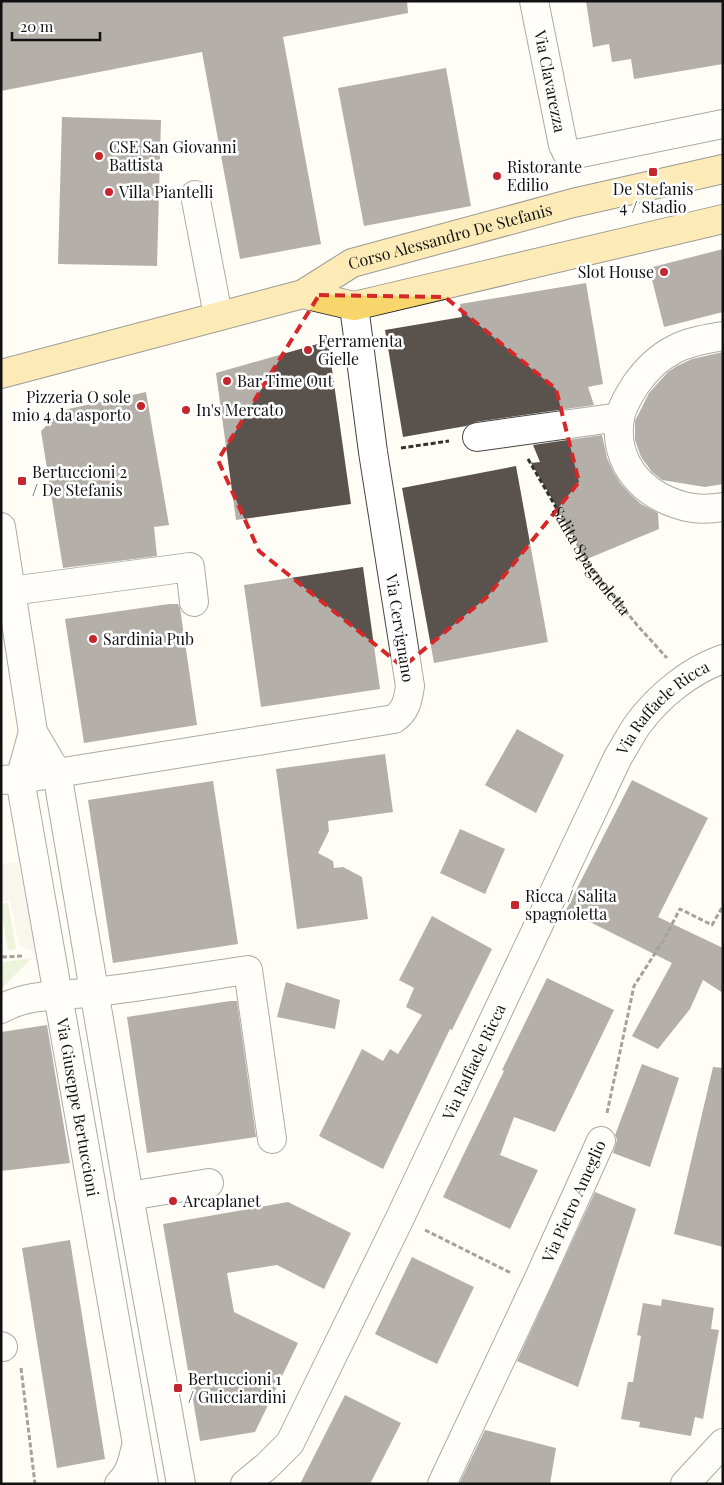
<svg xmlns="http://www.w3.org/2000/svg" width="724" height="1485" viewBox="0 0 724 1485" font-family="'Playfair Display',serif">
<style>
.green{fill:#d5ebbd}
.plaza{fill:#f1ede2}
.building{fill:#5a524d}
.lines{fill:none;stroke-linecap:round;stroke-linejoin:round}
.minor-casing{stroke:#444;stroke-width:30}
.major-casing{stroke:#222;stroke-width:30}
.path{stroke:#333;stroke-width:3;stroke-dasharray:5 2.5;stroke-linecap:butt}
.minor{stroke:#fff;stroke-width:28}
.major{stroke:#f9d66b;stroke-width:28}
.marked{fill:none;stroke:#d62828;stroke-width:4;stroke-dasharray:10 6;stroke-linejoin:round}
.poi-dot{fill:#c4262e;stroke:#fff;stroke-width:2}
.labels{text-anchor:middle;stroke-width:5;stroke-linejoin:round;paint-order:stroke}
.street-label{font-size:16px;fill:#111;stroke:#fff}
.poi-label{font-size:16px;fill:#111;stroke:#fff;text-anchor:start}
</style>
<rect width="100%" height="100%" fill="#fffdf5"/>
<g class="green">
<polygon points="8,903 16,949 8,950 1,910 1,904"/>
<polygon points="32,958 1,989 1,967 3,962"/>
</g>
<polygon class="plaza" points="18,862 39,955 19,945 10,900 1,901 1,864"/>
<g class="building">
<polygon points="1,1 407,1 408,13 283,37 321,244 240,259 202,52 1,91"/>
<polygon points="586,1 723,1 723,64 634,79 631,59 612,62 609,44 593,47"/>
<polygon points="446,68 471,206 364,226 338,88"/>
<polygon points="62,117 161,120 157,266 58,264"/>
<polygon points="723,249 723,312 664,327 649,268"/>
<polygon points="586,283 603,384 588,387 594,405 475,422 466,426 403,437 385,330 462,317 460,304"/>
<polygon points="328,341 351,504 236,520 216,373"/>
<polygon points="723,352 723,484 705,487 662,480 652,472 641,457 635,440 635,421 649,393 668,372 677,366 692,359"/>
<polygon points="146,392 169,525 154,527 157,556 63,568 41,431 52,420 59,411"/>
<polygon points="602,435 607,458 614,473 621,484 630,494 641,504 658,513 659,529 587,559 531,463 540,462 533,445"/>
<polygon points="516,466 548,642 434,663 402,488"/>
<polygon points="363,567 380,689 261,707 244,585"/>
<polygon points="169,604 178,604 180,608 197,725 84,743 65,619"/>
<polygon points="517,729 564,755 536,813 485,785"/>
<polygon points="385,754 393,812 328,821 329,831 318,853 333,861 334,868 343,867 362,877 368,919 297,929 276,769"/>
<polygon points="632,780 708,818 658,917 723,948 723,993 703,980 690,1009 658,1049 632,1036 672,963 566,910"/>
<polygon points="213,781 238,944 113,963 88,800"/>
<polygon points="460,829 505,849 485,894 440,873"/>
<polygon points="432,916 492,949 452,1030 450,1029 383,1169 319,1136 362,1049 383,1061 390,1049 398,1054 422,1015 406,1007 414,988 399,980"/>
<polygon points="547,978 614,1010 555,1132 514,1117 500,1155 538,1170 510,1229 443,1197 504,1071 502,1070"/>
<polygon points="286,982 340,1000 335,1029 277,1017"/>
<polygon points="230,1001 237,1001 256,1137 147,1153 127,1017"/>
<polygon points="47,1025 70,1163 1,1171 1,1032"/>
<polygon points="642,1064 679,1078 650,1167 613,1153 617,1140 615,1135"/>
<polygon points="713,1067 723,1068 723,1247 674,1234"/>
<polygon points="595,1192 636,1209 578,1387 517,1361"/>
<polygon points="288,1202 351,1233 324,1289 277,1265 227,1273 234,1312 298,1343 255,1432 200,1441 163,1224"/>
<polygon points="70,1240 105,1459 57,1468 22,1248"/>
<polygon points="412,1257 474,1287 437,1364 375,1334"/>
<polygon points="662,1299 714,1308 711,1329 719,1330 703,1419 695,1417 691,1436 639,1427 640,1422 621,1419 628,1382 633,1382 641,1336 637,1335 643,1303 661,1306"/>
<polygon points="345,1395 401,1423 370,1484 300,1484"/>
<polygon points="485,1430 556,1448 550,1484 459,1484"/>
</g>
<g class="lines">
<g class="minor-casing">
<g id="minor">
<path id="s2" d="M534 1 563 145 567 153 576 154 723 124"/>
<polyline points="195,195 218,315"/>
<path d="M723 336C707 339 690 341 675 349 659 357 646 370 636 384 629 395 622 406 620 418 614 452 631 481 660 497 682 508 699 511 723 507"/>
<polyline points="477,437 620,417"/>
<polyline points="1,527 33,732 57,773 129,1196 181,1484"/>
<polyline points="11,591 190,567 194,602"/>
<path id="s3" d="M33 732 20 779 144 1484"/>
<path d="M1 780 20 779 394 719C406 711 408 700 410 686L373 452 354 306"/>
<path d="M1 1009C29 993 64 996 95 992 147 986 198 977 248 970L272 1139"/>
<polyline points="129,1196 209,1183"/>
<polyline points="1,1346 3,1347"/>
<path d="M119 1484C130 1474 133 1460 136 1446"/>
<path id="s4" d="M245 1484 267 1466 290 1443 400 1218 618 757C625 746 631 734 638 724 659 696 689 671 723 659"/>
<path id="s5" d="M442 1484 539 1278 601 1141"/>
<polyline points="685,1484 723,1443"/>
</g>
</g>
<g class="major-casing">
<g id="major">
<polyline points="303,294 354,306 723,219"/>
<path id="s6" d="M1 374 303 294 352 263 573 203 723 169"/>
</g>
</g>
<g class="path">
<polyline points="401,448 449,441"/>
<path id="s1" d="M528 459 593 571 637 625 667 658"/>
<polyline points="2,957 23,956"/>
<polyline points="607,1113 634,986 663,941 680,909 712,925 723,906"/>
<polyline points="425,1230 511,1273"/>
<polyline points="21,1368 35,1484"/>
</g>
<use href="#minor" class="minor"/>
<use href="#major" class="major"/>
</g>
<path d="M0 0H724V1485H0ZM319 295 445 297 556 389 579 482 487 597 403 667 259 551 218 460Z" fill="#fffdf5" fill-opacity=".55" fill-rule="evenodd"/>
<path class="marked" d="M319 295 445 297 556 389 579 482 487 597 403 667 259 551 218 460Z"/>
<g class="poi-dot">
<circle cx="99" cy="156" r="5"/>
<rect x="648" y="167" width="10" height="10" rx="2.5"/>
<circle cx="497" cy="176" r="5"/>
<circle cx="109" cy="192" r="5"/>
<circle cx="664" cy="272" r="5"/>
<circle cx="308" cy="350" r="5"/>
<circle cx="227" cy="381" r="5"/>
<circle cx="141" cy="406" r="5"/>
<circle cx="186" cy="410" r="5"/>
<rect x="17" y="476" width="10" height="10" rx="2.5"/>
<circle cx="93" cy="639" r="5"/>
<rect x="510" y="900" width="10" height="10" rx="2.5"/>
<circle cx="173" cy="1201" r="5"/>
<rect x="173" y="1383" width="10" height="10" rx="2.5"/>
</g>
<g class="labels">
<g class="street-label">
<text dy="6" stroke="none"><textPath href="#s2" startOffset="82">Via Clavarezza</textPath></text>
<text dy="6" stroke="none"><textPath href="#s6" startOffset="472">Corso Alessandro De Stefanis</textPath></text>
<text dy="6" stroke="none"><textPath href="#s1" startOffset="120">Salita Spagnoletta</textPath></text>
<text transform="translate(400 628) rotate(81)" y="6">Via Cervignano</text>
<text dy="6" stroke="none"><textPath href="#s4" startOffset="889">Via Raffaele Ricca</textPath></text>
<text dy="6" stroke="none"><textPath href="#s4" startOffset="484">Via Raffaele Ricca</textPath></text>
<text dy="6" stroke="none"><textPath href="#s3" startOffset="382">Via Giuseppe Bertuccioni</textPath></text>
<text dy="6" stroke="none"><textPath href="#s5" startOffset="312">Via Pietro Ameglio</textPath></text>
</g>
<g class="poi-label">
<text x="109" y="153">CSE San Giovanni<tspan x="109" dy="18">Battista</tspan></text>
<text x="507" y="173">Ristorante<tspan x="507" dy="18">Edilio</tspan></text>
<text x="653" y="195" text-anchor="middle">De Stefanis<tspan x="653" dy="18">4 / Stadio</tspan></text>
<text x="119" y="198">Villa Piantelli</text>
<text x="654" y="278" text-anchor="end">Slot House</text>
<text x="318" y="347">Ferramenta<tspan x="318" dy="18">Gielle</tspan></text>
<text x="237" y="387">Bar Time Out</text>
<text x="131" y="403" text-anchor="end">Pizzeria O sole<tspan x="131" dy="18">mio 4 da asporto</tspan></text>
<text x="196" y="416">In's Mercato</text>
<text x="32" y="478">Bertuccioni 2<tspan x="32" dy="18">/ De Stefanis</tspan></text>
<text x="103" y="645">Sardinia Pub</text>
<text x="525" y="902">Ricca / Salita<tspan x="525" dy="18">spagnoletta</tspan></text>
<text x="183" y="1207">Arcaplanet</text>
<text x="188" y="1385">Bertuccioni 1<tspan x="188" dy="18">/ Guicciardini</tspan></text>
</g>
</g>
<rect width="724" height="1485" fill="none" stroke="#111111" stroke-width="5"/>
<path d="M12 32v8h88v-8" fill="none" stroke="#111111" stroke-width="2.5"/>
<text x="20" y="32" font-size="15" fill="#111111" stroke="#ffffff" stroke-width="4" paint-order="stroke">20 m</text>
</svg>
